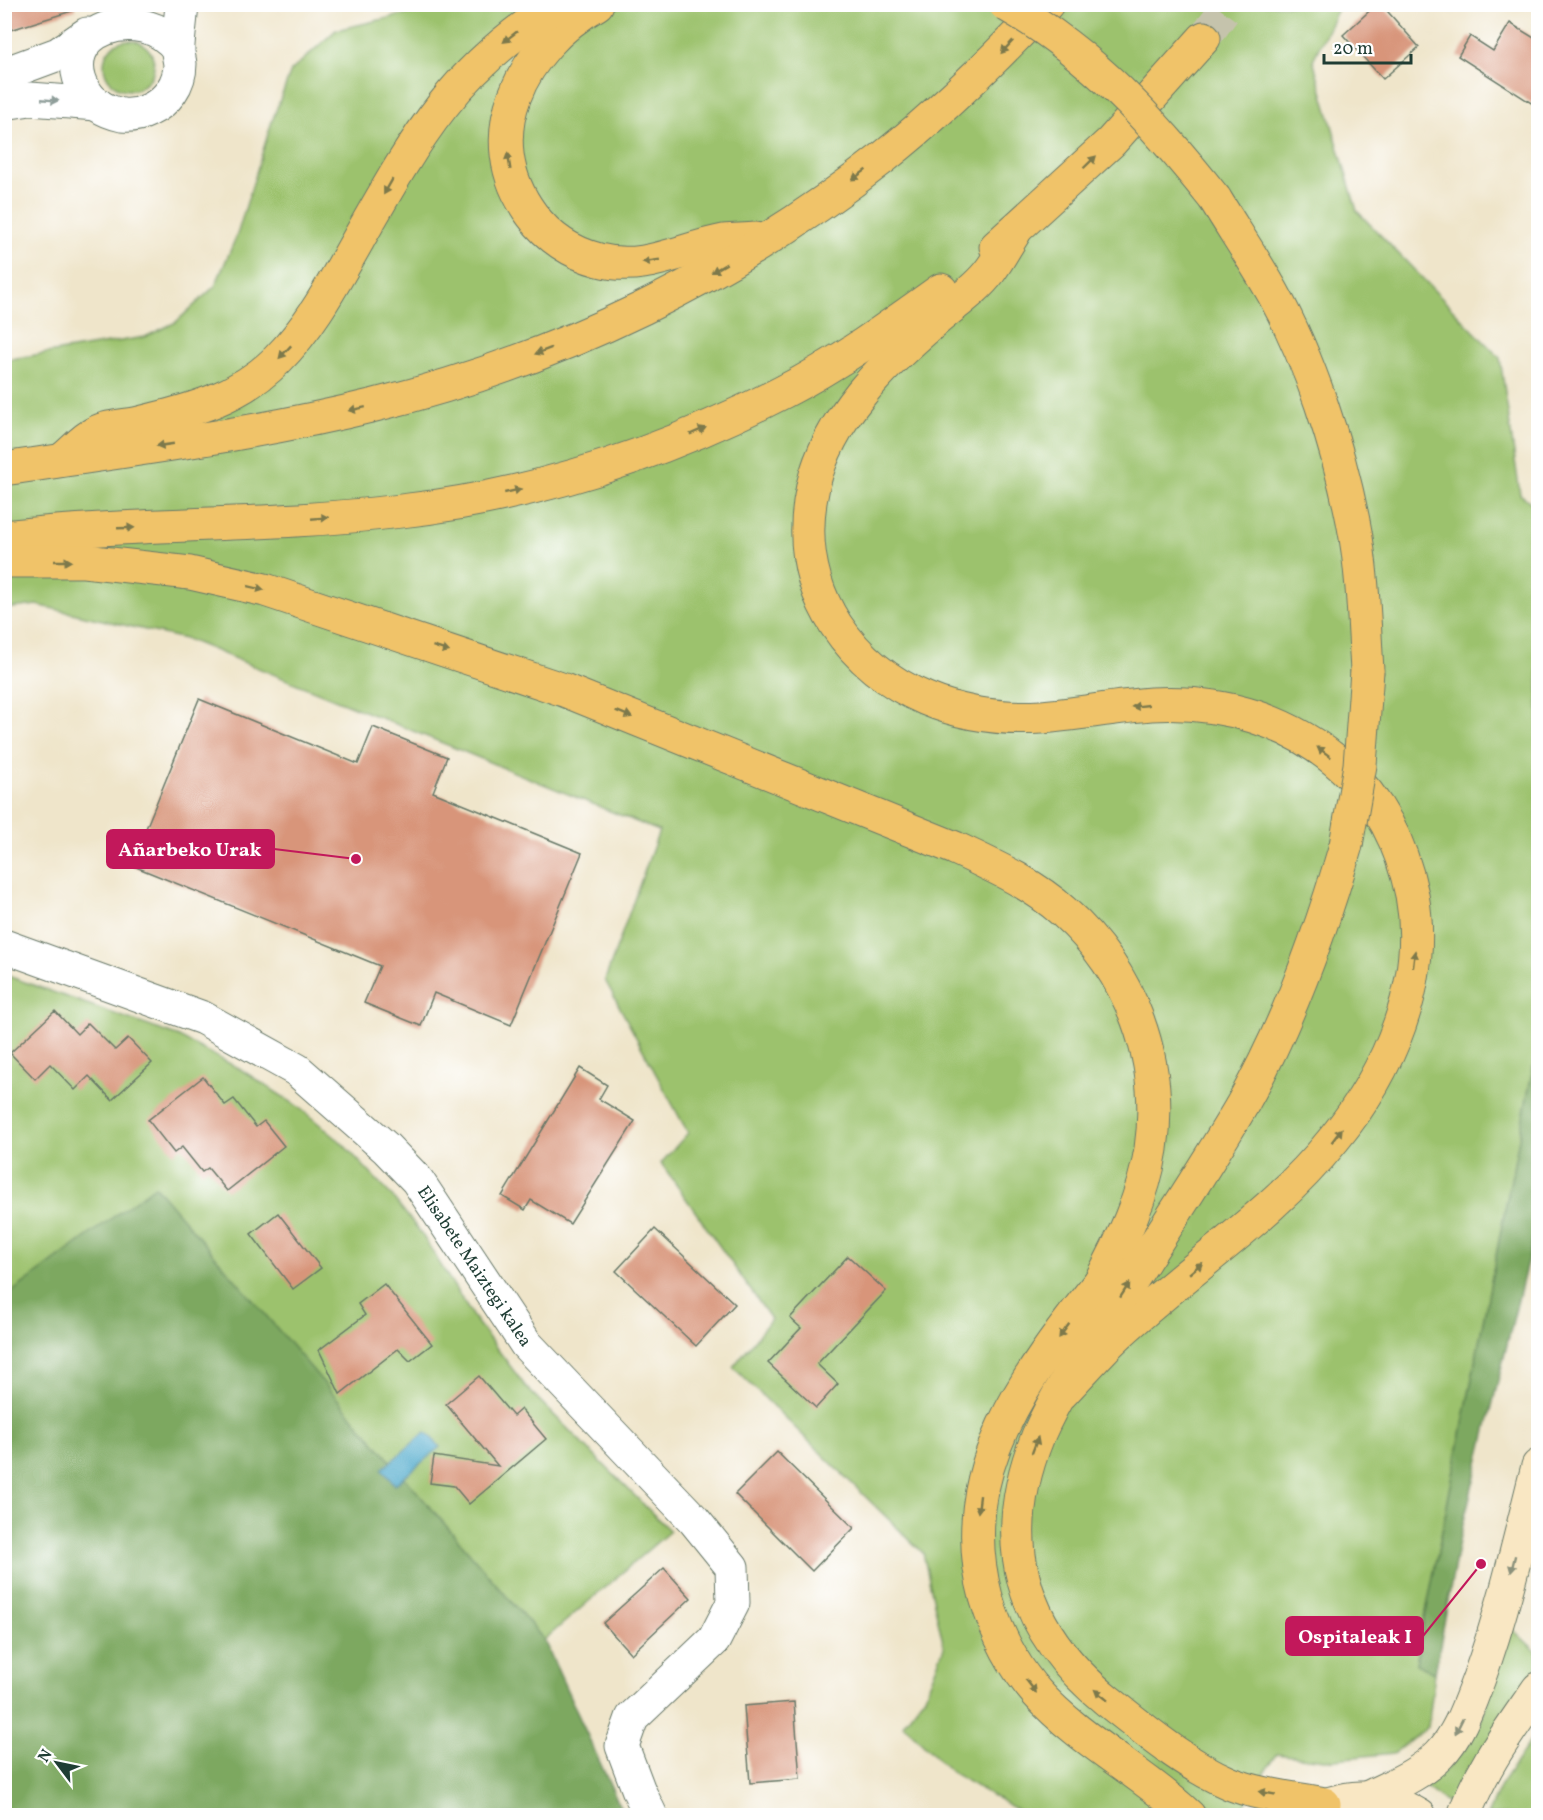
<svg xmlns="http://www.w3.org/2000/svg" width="1543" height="1820" viewBox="0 0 1543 1820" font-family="Vollkorn,serif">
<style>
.green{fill:#9cc26d;stroke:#5e8050;stroke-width:1.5}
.forest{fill:#7da860;stroke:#4e724a;stroke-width:1.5}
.water{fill:#4ca8ca;stroke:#36727f;stroke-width:1.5}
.building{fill:#d8957a}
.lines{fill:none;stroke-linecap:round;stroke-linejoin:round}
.motorway-tunnel{stroke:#c5c3ac;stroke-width:33;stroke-dasharray:33 16;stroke-linecap:butt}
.minor-casing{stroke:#687868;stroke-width:35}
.secondary-casing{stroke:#687868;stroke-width:35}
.motorway-casing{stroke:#687868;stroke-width:35}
.minor{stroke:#fff;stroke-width:33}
.secondary{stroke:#f9e7c3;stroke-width:33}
.motorway{stroke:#f0c369;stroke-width:33}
.motorway-bridge-casing{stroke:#687868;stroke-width:35;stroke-linecap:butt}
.motorway-bridge{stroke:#f0c369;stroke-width:33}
.oneway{fill:#7d794c}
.oneway2{fill:#8f9e9a}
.oneway3{fill:#8c927c}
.labels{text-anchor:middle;stroke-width:4.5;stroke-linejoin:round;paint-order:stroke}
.street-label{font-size:18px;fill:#1f3d34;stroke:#fff}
.leader{fill:none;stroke:#c2185b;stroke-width:2}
.callout-dot{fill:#c2185b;stroke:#fff;stroke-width:2}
.callout{fill:#c2185b;stroke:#c2185b;stroke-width:2}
.callout-label{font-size:20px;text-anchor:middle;font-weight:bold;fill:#fff}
</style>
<rect width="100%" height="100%" fill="#fff"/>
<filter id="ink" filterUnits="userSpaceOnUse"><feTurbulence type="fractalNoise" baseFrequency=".0167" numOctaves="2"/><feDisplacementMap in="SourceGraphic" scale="12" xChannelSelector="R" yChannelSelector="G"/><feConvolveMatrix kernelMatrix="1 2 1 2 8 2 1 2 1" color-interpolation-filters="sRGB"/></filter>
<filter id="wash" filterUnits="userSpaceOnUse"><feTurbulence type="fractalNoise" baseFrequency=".008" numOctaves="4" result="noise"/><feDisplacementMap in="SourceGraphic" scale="24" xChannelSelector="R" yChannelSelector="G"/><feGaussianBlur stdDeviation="1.35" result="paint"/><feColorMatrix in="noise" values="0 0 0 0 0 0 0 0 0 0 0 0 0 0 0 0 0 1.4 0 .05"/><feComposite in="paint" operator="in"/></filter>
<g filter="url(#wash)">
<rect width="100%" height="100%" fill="#efe5ca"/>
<g class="green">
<polygon points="449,4 1340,5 1313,60 1357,211 1500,358 1520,494 1538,508 1538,1042 1416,1663 1435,1673 1428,1727 1394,1753 1325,1760 1276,1754 1238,1815 1026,1815 951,1772 903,1724 925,1696 944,1647 923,1553 733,1367 771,1319 661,1163 688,1133 605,980 659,831 189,640 37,605 5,609 5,360 145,337 176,322 215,286 237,235 272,121 291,71 336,30"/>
<circle cx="129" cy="65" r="25"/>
<polygon points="5,975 177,1036 240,1069 296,1105 341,1142 391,1195 421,1233 473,1317 526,1387 670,1531 544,1640 155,1187 5,1298"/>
<path d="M1507 1624 1538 1653V1675L1455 1809 1425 1787C1442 1773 1459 1759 1471 1740 1488 1713 1499 1657 1507 1624Z"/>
<polygon points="1538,1730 1538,1815 1487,1815 1500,1786"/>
</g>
<g class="forest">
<polygon points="1538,1042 1538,1218 1459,1541 1435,1673 1416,1664"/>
<polygon points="155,1186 544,1640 624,1815 11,1815 4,1809 4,1298"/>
</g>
<polygon class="water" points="426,1432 440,1447 395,1485 382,1469"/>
<g id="blocks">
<g class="building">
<polygon points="4,4 74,4 75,10 4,32"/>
<polygon points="1377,4 1381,4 1419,47 1383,79 1343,35"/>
<polygon points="1510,23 1539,41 1539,108 1458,56 1470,36 1493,51"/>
<polygon points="199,699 358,764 373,727 447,757 433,792 582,853 511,1025 434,993 421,1026 364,1003 380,966 131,865"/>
<polygon points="55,1011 77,1034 88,1023 115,1050 128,1038 152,1063 112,1100 89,1076 75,1090 50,1064 35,1079 10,1053"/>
<polygon points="580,1068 607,1085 599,1099 635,1121 570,1224 531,1200 525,1210 502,1196"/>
<polygon points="203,1077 225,1105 234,1099 256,1127 264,1121 284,1146 227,1191 208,1168 202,1172 182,1147 174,1153 148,1120"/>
<polygon points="278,1213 321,1268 293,1289 251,1234"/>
<polygon points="655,1229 735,1304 696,1346 616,1271"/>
<polygon points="848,1256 886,1291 817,1364 838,1384 816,1408 768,1363 801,1328 790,1318"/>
<polygon points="384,1284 432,1344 410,1361 398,1349 340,1394 319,1350 365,1315 358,1304"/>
<polygon points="479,1376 513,1416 521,1409 546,1439 469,1504 454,1486 430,1483 434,1456 498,1466 446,1404"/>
<polygon points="777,1452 854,1528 812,1571 735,1494"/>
<polygon points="664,1568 691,1598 631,1654 603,1623"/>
<polygon points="794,1702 800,1779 750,1783 744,1706"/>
</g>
</g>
</g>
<g filter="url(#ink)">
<use href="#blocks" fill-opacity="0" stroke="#687868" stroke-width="1.5"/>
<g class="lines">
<polyline class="motorway-tunnel" points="1204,38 1229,4"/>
<g class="minor-casing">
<g id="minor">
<path d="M178 49C142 0 51 30 85 91 93 105 108 112 122 115 131 116 141 114 149 110 167 102 180 84 180 64 179 57 177 52 178 45 179 32 181 18 182 4"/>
<polyline points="4,74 58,54 87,34"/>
<polyline points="4,103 30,99 97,104"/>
<polyline points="4,946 203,1018 297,1070 386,1148 417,1180 526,1344 694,1520 732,1567 733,1603 714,1640 632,1718 622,1746 639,1791 651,1816"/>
</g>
</g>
<g class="secondary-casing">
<g id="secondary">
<path d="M1369 1797C1393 1785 1419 1775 1439 1755 1459 1735 1469 1704 1479 1678 1504 1609 1520 1537 1538 1466"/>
<path d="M1300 1816C1343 1794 1377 1790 1420 1816"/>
<path d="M1464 1816C1481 1768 1510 1730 1538 1689"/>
</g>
</g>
<g class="motorway-casing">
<g id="motorway">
<path d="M597 4C522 47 474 137 532 215 548 237 572 253 599 260 644 272 681 249 724 241 734 240 746 240 756 239"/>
<path d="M1215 199C1234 230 1255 261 1273 293 1310 360 1338 446 1353 521 1363 571 1364 621 1367 671"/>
<path d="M1014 233C1006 245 999 259 990 271 976 290 953 305 936 320 884 364 829 417 813 486 802 535 808 582 836 625 882 694 961 722 1042 717 1078 714 1114 707 1151 704 1222 700 1291 720 1344 768 1381 802 1402 846 1412 895 1428 982 1389 1072 1334 1139 1271 1218 1184 1271 1111 1341 1094 1358 1078 1376 1061 1394"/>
<polyline points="996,247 1111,142 1204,38"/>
<path d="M63 459C73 451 83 439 95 433 107 426 126 426 139 423 190 411 239 398 277 360 312 325 334 282 358 240 417 136 454 69 558 4"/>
<path d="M4 469C129 450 253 435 375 405 559 360 736 274 884 157 942 111 996 58 1047 4"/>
<path d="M4 537C136 522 269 527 401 511 534 496 664 453 783 392 838 364 891 326 941 290"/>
<path d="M4 561H84L190 573 265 590 564 690 955 848C993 866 1032 883 1064 912 1131 972 1164 1060 1151 1149 1144 1196 1121 1243 1099 1284"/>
<path d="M1111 1268C1035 1365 950 1465 986 1597 996 1632 1013 1666 1037 1693 1080 1741 1141 1771 1189 1816"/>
<path d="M1324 1804C1293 1798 1258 1795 1229 1783 1185 1764 1146 1731 1108 1701 1021 1631 995 1542 1038 1436 1060 1385 1095 1337 1125 1290 1165 1229 1205 1168 1242 1105 1288 1024 1320 935 1346 845"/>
</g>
</g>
<use href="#minor" class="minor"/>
<use href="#secondary" class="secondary"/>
<use href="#motorway" class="motorway"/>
<g class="motorway-bridge-casing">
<g id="motorway-bridge">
<path d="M1005 4C1091 53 1155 123 1215 199"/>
<polyline points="1346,845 1360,765 1367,671"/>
</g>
</g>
<use href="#motorway-bridge" class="motorway-bridge"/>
</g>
<defs><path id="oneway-solid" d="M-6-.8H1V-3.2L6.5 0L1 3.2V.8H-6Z" transform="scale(1.5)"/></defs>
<g class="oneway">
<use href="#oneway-solid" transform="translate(510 37) rotate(142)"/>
<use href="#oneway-solid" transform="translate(1007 47) rotate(133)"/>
<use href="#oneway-solid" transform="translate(509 161) rotate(-99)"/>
<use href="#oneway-solid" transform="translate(1090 162) rotate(-44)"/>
<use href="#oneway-solid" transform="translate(859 175) rotate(145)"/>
<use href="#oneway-solid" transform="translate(388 187) rotate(120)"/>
<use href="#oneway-solid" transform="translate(651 261) rotate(172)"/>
<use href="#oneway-solid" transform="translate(719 268) rotate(150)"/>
<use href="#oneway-solid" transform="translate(543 351) rotate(159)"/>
<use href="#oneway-solid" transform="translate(285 352) rotate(133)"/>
<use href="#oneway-solid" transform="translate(357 409) rotate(168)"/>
<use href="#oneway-solid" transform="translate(698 431) rotate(-23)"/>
<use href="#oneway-solid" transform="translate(165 445) rotate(172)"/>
<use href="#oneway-solid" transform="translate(513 491) rotate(-13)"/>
<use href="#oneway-solid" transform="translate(320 518) rotate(-5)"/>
<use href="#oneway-solid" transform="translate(126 528) rotate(-2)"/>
<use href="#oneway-solid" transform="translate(63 561)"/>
<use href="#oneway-solid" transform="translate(256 588) rotate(13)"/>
<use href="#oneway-solid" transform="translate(441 649) rotate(18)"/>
<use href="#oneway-solid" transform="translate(1140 706) rotate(174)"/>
<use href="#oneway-solid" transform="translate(624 714) rotate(22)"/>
<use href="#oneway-solid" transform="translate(1324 752) rotate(-143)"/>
<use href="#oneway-solid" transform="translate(1414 959) rotate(-83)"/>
<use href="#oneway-solid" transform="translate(1337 1135) rotate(-53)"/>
<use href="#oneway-solid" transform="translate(1196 1268) rotate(-40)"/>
<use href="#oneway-solid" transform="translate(1125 1290) rotate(-57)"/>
<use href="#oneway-solid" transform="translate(1064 1331) rotate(126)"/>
<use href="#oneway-solid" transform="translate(1035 1445) rotate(-70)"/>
<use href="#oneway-solid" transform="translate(979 1504) rotate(97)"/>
<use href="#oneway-solid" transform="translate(1031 1686) rotate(52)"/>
<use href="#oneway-solid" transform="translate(1101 1695) rotate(-141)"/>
<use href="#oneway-solid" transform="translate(1267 1793) rotate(-170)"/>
</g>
<use class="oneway2" href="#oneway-solid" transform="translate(50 100) rotate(5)"/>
<g class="oneway3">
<use href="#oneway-solid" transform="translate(1513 1564) rotate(104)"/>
<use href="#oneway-solid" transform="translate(1459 1726) rotate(117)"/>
</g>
</g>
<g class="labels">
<g class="street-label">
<text transform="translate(475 1266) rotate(56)" y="6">Elisabete Maiztegi kalea</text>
</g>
</g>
<path class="leader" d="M356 859L274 849M1481 1564L1423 1636"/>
<g class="callout-dot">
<circle cx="356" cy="859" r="6"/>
<circle cx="1481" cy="1564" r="6"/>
</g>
<g class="callout">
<rect x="107" y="830" width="167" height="38" rx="6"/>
<rect x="1286" y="1617" width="137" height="38" rx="6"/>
</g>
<g class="callout-label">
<text x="190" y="856">Añarbeko Urak</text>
<text x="1355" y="1643">Ospitaleak I</text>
</g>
<rect width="1543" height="1820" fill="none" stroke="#fff" stroke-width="24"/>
<g transform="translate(57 1763) rotate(302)" stroke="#ffffff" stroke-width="4.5" paint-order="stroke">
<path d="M0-4.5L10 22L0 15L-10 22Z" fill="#1f3d34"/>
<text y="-9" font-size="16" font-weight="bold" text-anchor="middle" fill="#1f3d34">N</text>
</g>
<path d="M1324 54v9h87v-9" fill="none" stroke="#1f3d34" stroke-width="3"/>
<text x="1333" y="54" font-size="18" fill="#1f3d34" stroke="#ffffff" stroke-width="4.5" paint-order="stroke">20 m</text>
</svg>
